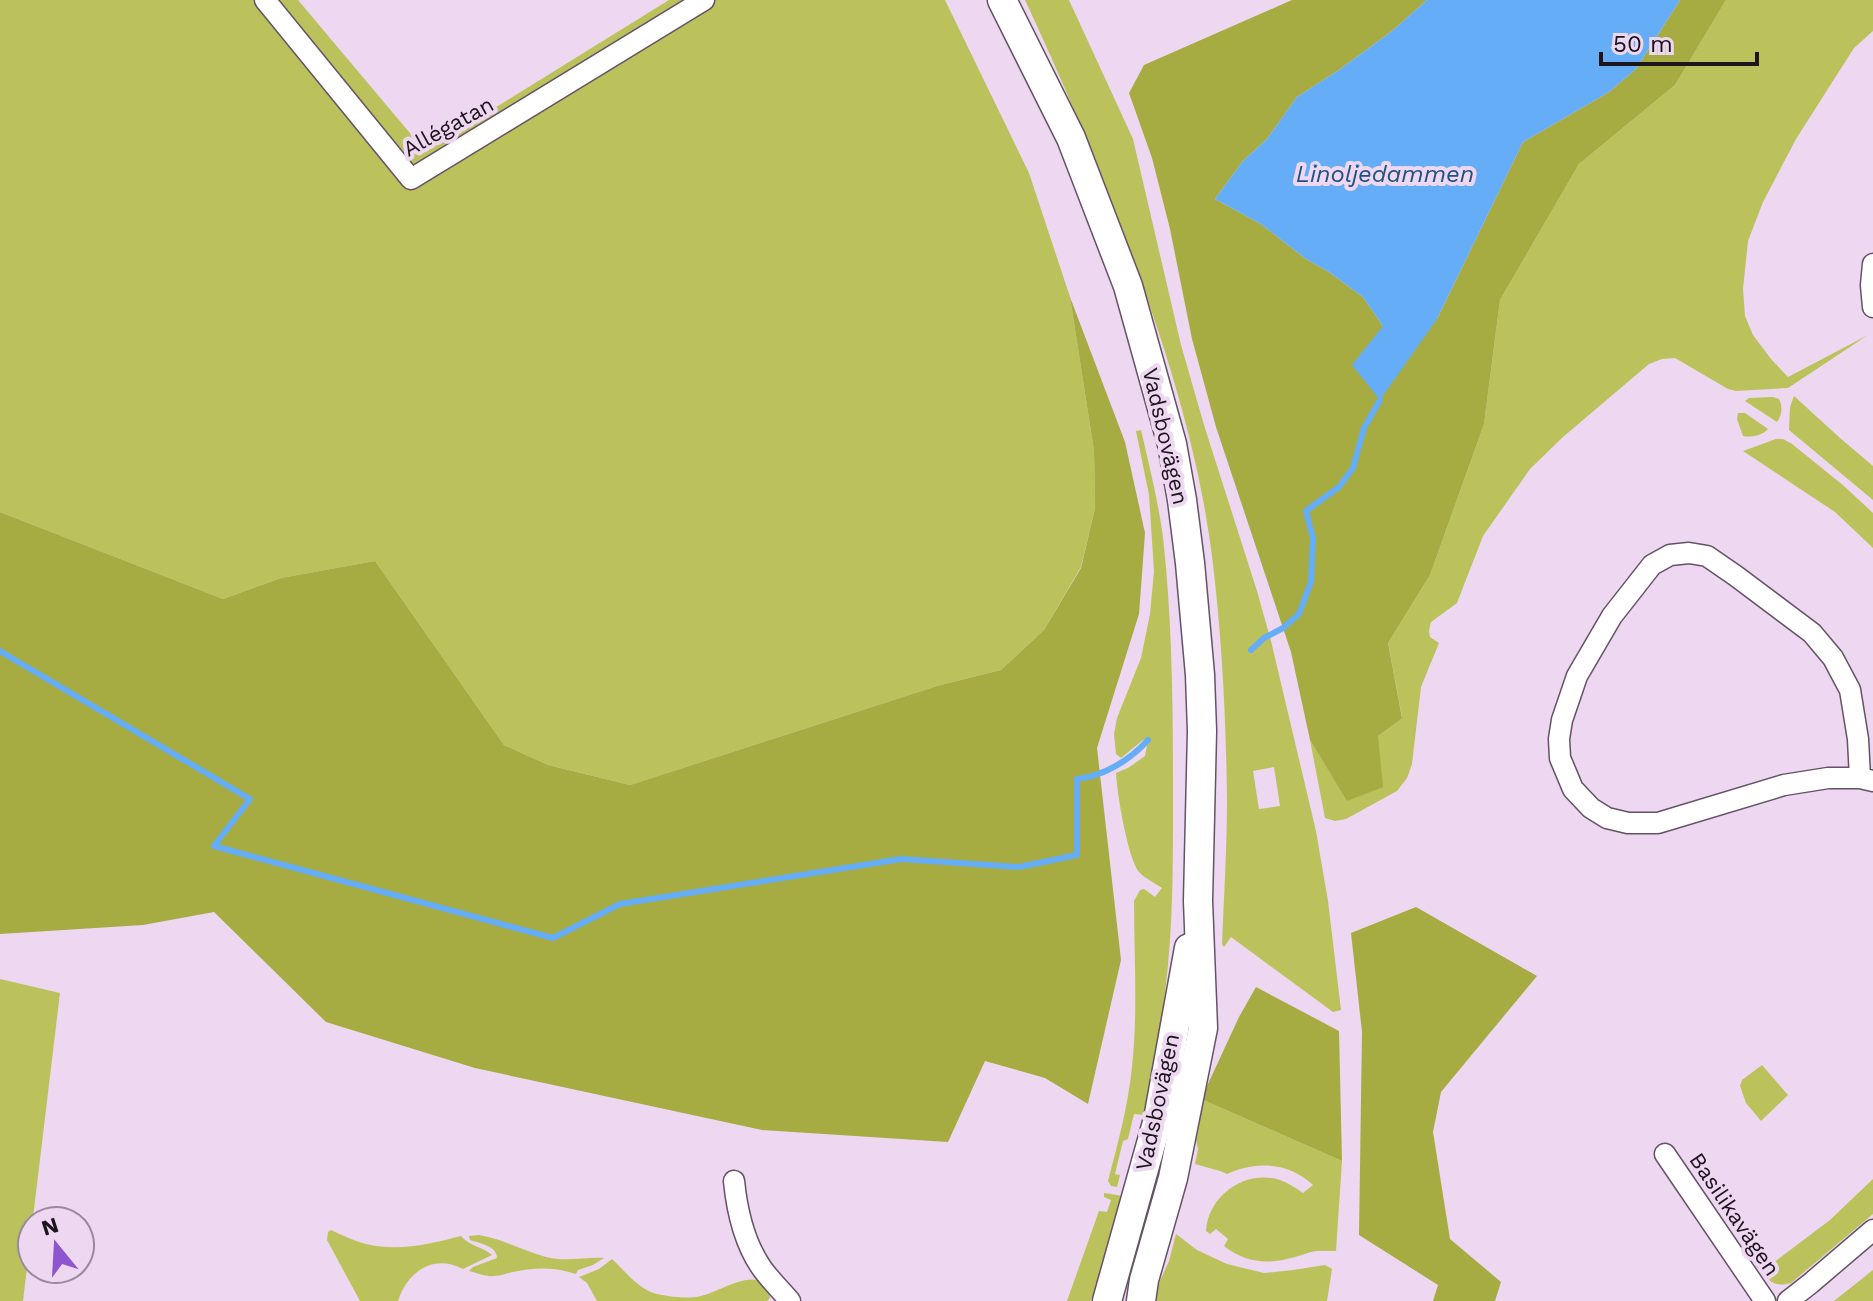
<svg xmlns="http://www.w3.org/2000/svg" width="1873" height="1301" viewBox="0 0 1873 1301" font-family="'Work Sans',sans-serif">
<style>
.green{fill:#bcc25b;fill-rule:evenodd}
.forest{fill:#a6ac42}
.water{fill:#65adf6}
.lines{fill:none;stroke-linecap:round;stroke-linejoin:round}
.stream{stroke:#65adf6;stroke-width:6}
.minor-casing{stroke:#655267;stroke-width:23}
.secondary-casing{stroke:#655267;stroke-width:31}
.minor{stroke:#fff;stroke-width:20}
.secondary{stroke:#fff;stroke-width:28}
.labels{text-anchor:middle;stroke-width:8;stroke-linejoin:round;paint-order:stroke}
.street-label{font-size:22px;fill:#1d151e;stroke:#eed7f0}
.water-label{font-size:24px;font-style:italic;fill:#205281;stroke:#eed7f0}
</style>
<rect width="100%" height="100%" fill="#eed7f0"/>
<g class="green">
<polygon points="0,0 298,0 425,151 669,0 945,0 1029,173 1070,297 1094,451 1095,508 1081,567 1044,630 1001,670 937,686 630,785 548,765 504,745 375,561 281,578 223,599 0,512"/>
<path d="M1025 0H1069L1133 139 1181 345 1204 425 1257 591 1271 641 1316 831 1328 901 1341 1010 1333 1012 1231 937 1224 947 1222 944C1224 896 1227 847 1227 799 1226 718 1222 637 1212 556 1198 446 1163 338 1124 235 1094 155 1061 77 1025 0ZM1274 767 1280 806 1259 809 1253 771Z"/>
<polygon points="1726,0 1873,0 1873,31 1854,48 1796,139 1763,202 1748,241 1743,289 1745,316 1753,335 1771,359 1788,377 1868,335 1788,388 1736,391 1728,389 1675,358 1662,359 1649,364 1563,437 1530,469 1483,536 1457,603 1431,622 1429,631 1430,637 1439,643 1421,687 1412,764 1407,778 1397,791 1346,819 1335,821 1325,818 1310,740 1347,800 1378,736 1402,717 1388,643 1430,575 1484,424 1500,300 1579,164 1675,85"/>
<polygon points="1794,396 1840,438 1873,466 1873,500 1789,430 1790,407"/>
<path d="M1773 397 1779 399C1783 407 1782 415 1777 422L1745 401 1749 398Z"/>
<path d="M1738 413H1745L1768 429C1763 435 1751 438 1743 436L1737 419Z"/>
<path d="M1141 430C1149 465 1158 500 1163 537 1172 618 1173 702 1173 784 1173 861 1174 938 1162 1014 1157 1048 1149 1081 1144 1115L1134 1114 1128 1139 1123 1141 1115 1174 1120 1175 1117 1187 1111 1186 1108 1181C1118 1143 1128 1106 1132 1067 1138 1012 1134 956 1134 901L1140 890 1144 889 1155 897 1162 888C1155 883 1146 879 1140 873 1128 861 1117 793 1116 773L1128 768 1145 756 1148 740H1143L1121 758 1116 754 1114 734 1117 718 1141 658 1150 614 1154 571 1149 495 1136 431Z"/>
<polygon points="1776,439 1783,439 1792,444 1844,486 1873,513 1873,548 1835,512 1743,451"/>
<polygon points="0,979 60,993 23,1301 0,1301"/>
<polygon points="1762,1065 1788,1095 1761,1121 1746,1103 1740,1086 1742,1080"/>
<path d="M1201 1099 1342 1161 1336 1251C1330 1251 1323 1251 1317 1251 1308 1252 1300 1256 1291 1258 1266 1265 1244 1262 1224 1246L1228 1239 1216 1229 1210 1234 1206 1231C1208 1195 1246 1169 1280 1180 1288 1183 1296 1188 1303 1193L1313 1185C1288 1162 1257 1161 1227 1174L1220 1171 1195 1164 1198 1149 1195 1136Z"/>
<path d="M1873 1179V1214L1791 1283C1773 1289 1765 1277 1755 1265L1758 1258H1762L1769 1266 1830 1220Z"/>
<polygon points="1104,1193 1123,1196 1098,1284 1090,1301 1067,1301 1099,1211 1107,1212 1111,1200 1104,1197"/>
<path d="M331 1230C342 1235 354 1241 366 1244 399 1252 430 1244 461 1236 469 1246 483 1247 492 1255L463 1269C434 1253 407 1272 398 1301H360L327 1240 328 1232Z"/>
<polygon points="1176,1234 1197,1250 1227,1264 1264,1273 1293,1270 1325,1265 1332,1269 1327,1301 1151,1301 1169,1261"/>
<path d="M479 1235C503 1239 523 1251 546 1257 565 1262 584 1257 604 1258L593 1265 578 1270 576 1274C555 1267 535 1267 513 1272 507 1273 500 1276 494 1276 486 1277 477 1273 469 1271L473 1267 497 1258C497 1246 481 1244 470 1240L469 1236Z"/>
<path d="M612 1259C625 1271 639 1290 657 1294 670 1297 687 1299 701 1296 721 1292 765 1260 770 1298L767 1301H597L587 1283 579 1277 599 1269Z"/>
<polygon points="1873,1270 1873,1301 1834,1301"/>
</g>
<g class="forest">
<polygon points="1292,0 1427,0 1392,31 1339,70 1297,97 1267,139 1243,161 1215,199 1261,224 1306,259 1329,272 1363,297 1383,326 1437,319 1523,142 1609,92 1636,69 1680,0 1726,0 1675,85 1579,164 1500,300 1484,424 1430,575 1388,643 1402,718 1378,736 1383,787 1347,801 1310,740 1291,652 1216,427 1192,339 1170,229 1152,158 1129,93 1144,65"/>
<polygon points="1070,297 1125,442 1145,533 1139,614 1097,748 1121,960 1088,1104 1045,1078 985,1061 948,1142 762,1130 475,1068 326,1022 214,912 143,925 0,934 0,512 223,599 281,578 375,561 504,745 548,765 630,785 937,686 1001,670 1044,630 1081,568 1095,508 1094,451"/>
<polygon points="1416,907 1537,976 1441,1092 1433,1132 1450,1239 1501,1282 1495,1301 1433,1301 1438,1285 1359,1235 1362,1032 1351,933"/>
<polygon points="1256,987 1339,1031 1342,1161 1201,1099 1239,1017"/>
</g>
<polygon class="water" points="1427,0 1680,0 1636,69 1609,92 1523,142 1437,319 1380,400 1352,365 1383,326 1363,297 1329,272 1306,259 1261,224 1215,199 1243,161 1267,139 1297,97 1339,70 1392,31"/>
<g class="lines">
<g class="stream">
<polyline points="1251,650 1264,638 1283,628 1299,614 1311,582 1313,538 1306,511 1339,487 1353,468 1364,428 1380,400"/>
<path d="M0 651 250 799 214 846 553 938 620 904 901 859 1019 867 1077 855V779C1104 776 1130 760 1148 740"/>
</g>
<g class="minor-casing">
<g id="minor">
<polyline points="265,0 411,179 704,0"/>
<polyline points="1873,264 1871,285 1873,307"/>
<polyline points="1860,778 1858,739 1850,690 1833,658 1812,633 1736,576 1707,556 1689,553 1670,555 1652,565 1612,616 1577,676 1562,720 1559,739 1560,758 1573,789 1591,808 1607,818 1628,823 1658,823 1784,785 1828,778 1860,778 1873,781"/>
<polyline points="1665,1154 1765,1301"/>
<path d="M734 1181C737 1211 744 1242 761 1267 769 1279 781 1290 790 1301"/>
<polyline points="1788,1301 1811,1283 1873,1230"/>
</g>
</g>
<g class="secondary-casing">
<g id="secondary">
<polyline points="1002,0 1071,138 1128,286 1172,444 1182,500 1190,563 1200,675 1202,731 1198,901 1203,1028 1173,1178 1144,1280 1141,1301"/>
<polyline points="1107,1301 1158,1119 1189,948"/>
</g>
</g>
<use href="#minor" class="minor"/>
<use href="#secondary" class="secondary"/>
</g>
<g class="labels">
<g class="street-label">
<text transform="translate(448 126) rotate(-29)" y="8">Allégatan</text>
<text transform="translate(1166 436) rotate(77)" y="8">Vadsbovägen</text>
<text transform="translate(1157 1102) rotate(-78)" y="8">Vadsbovägen</text>
<text transform="translate(1735 1214) rotate(56)" y="8">Basilikavägen</text>
</g>
<g class="water-label">
<text x="1385" y="182">Linoljedammen</text>
</g>
</g>
<g transform="translate(56 1245) rotate(342)"><circle r="38" fill="#eed7f0" stroke="#9a899c" stroke-width="2"/>
<path d="M0-6L14 30L0 20L-14 30Z" fill="#8e56ce"/>
<text y="-12" font-size="22" font-weight="bold" text-anchor="middle" fill="#1d151e">N</text>
</g>
<path d="M1601 52v12h156v-12" fill="none" stroke="#1d151e" stroke-width="4"/>
<text x="1613" y="52" font-size="24" fill="#1d151e" stroke="#eed7f0" stroke-width="6" paint-order="stroke">50 m</text>
</svg>
